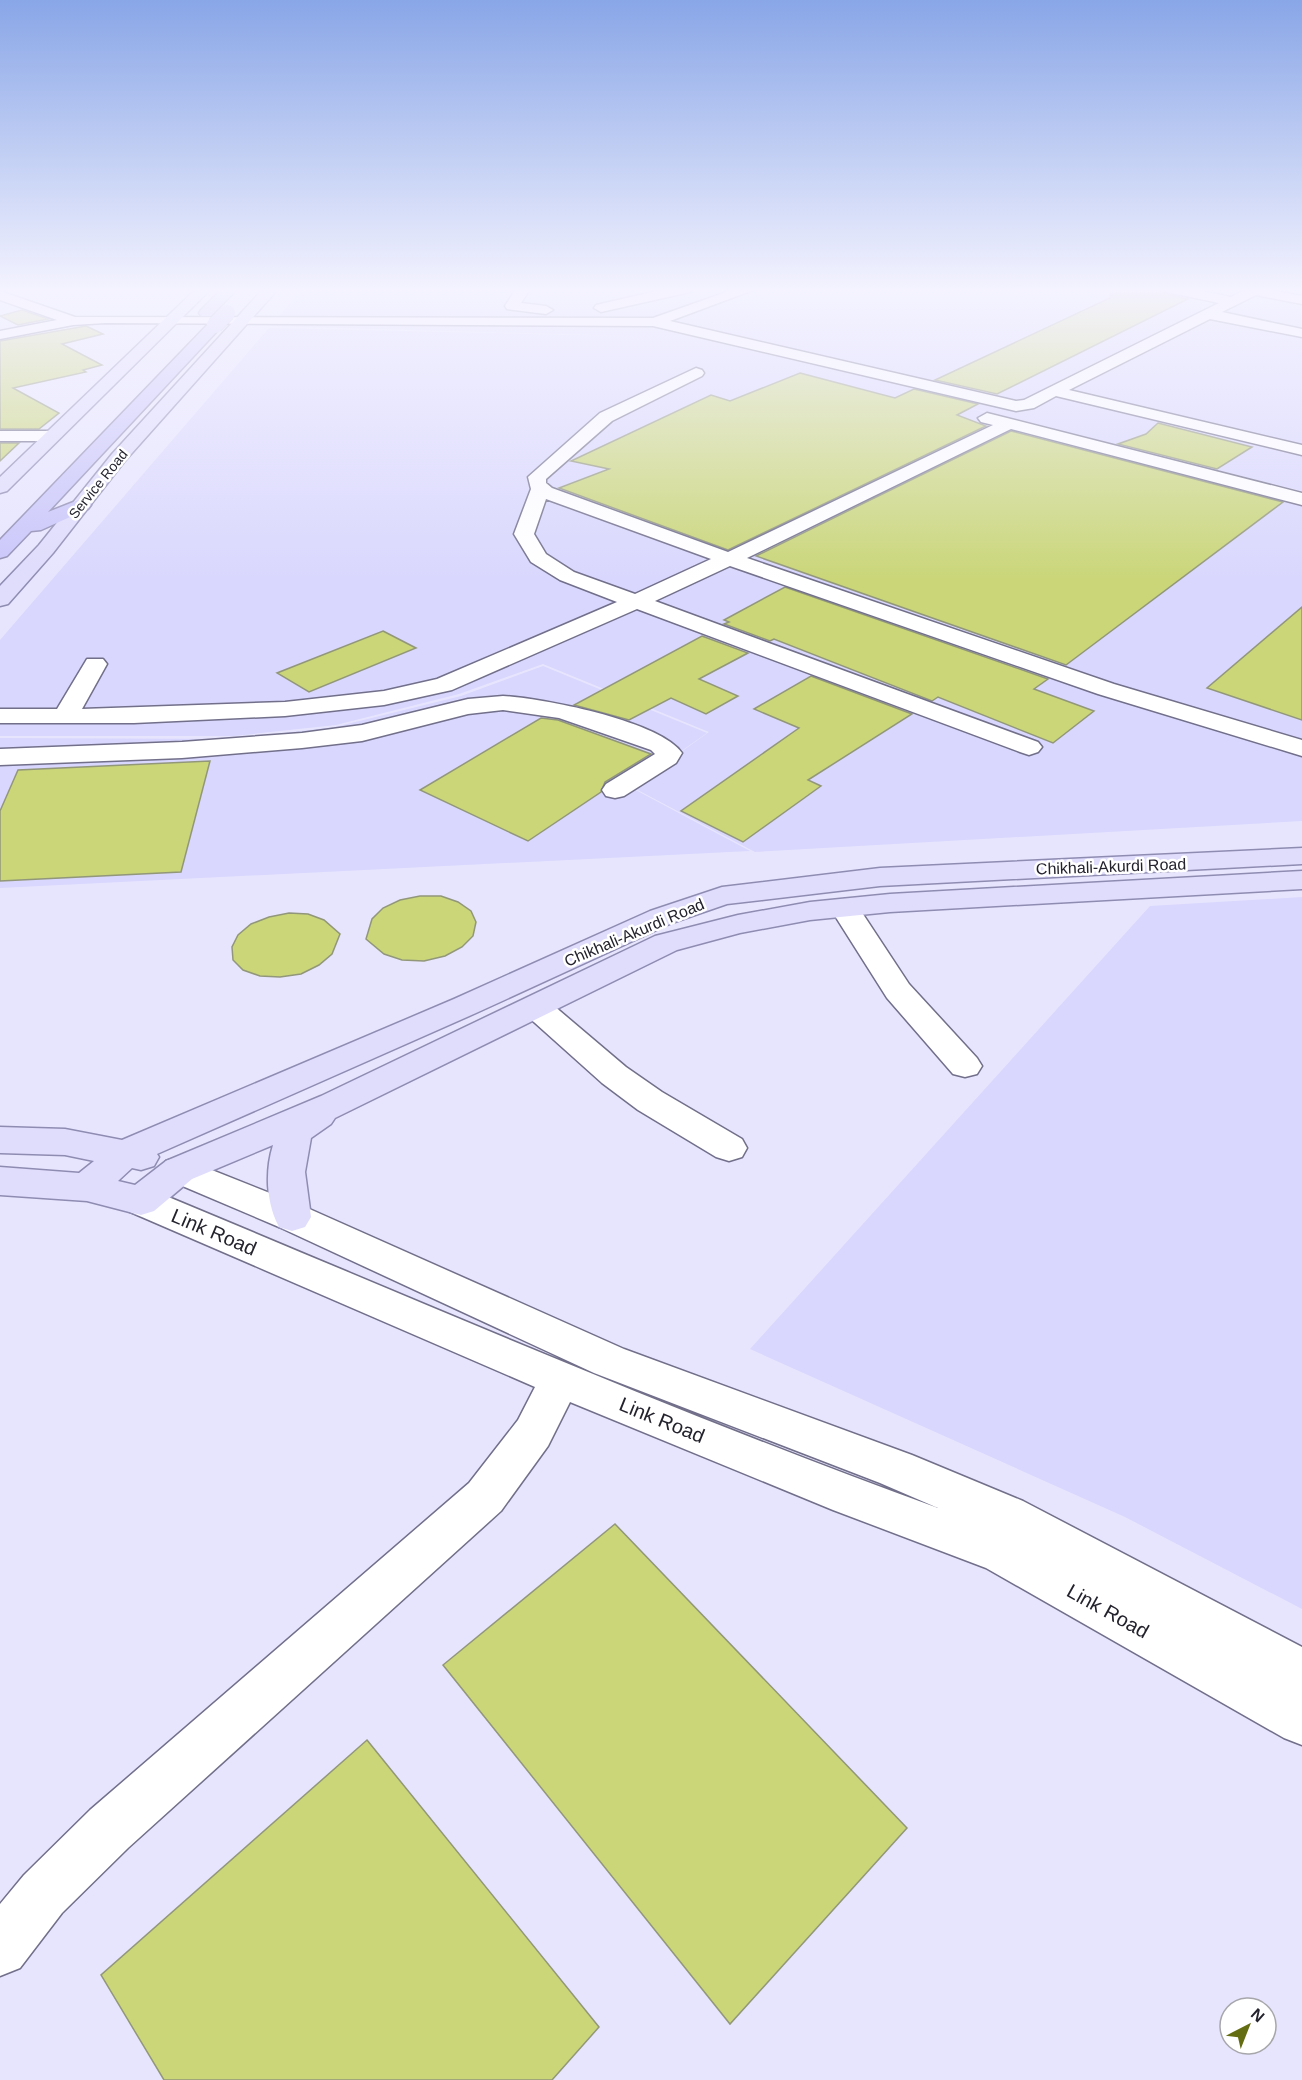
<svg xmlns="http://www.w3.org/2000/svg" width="1302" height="2080" viewBox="0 0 1302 2080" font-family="Arial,sans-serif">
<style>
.built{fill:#d9d7fd}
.building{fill:#cad678;stroke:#92977a;stroke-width:1.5}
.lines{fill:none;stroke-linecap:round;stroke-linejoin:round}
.minor-casing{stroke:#716f8a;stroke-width:3}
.major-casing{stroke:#8f8cb2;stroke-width:3}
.highway-casing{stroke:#8f8cb2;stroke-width:3}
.minor{fill:#fff;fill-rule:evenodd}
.major{fill:#dfdcfc;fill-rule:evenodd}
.highway{fill:#c9c5fa;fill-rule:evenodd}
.highway-bridge-casing{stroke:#8f8cb2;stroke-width:17;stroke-linecap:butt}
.highway-bridge{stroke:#c9c5fa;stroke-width:16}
.labels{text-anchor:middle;stroke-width:5;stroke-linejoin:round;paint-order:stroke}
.far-street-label{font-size:14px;fill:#23222d;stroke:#fff}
.street-label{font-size:16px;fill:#23222d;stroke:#fff}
.near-street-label{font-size:20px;fill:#23222d;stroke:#fff}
</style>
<rect width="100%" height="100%" fill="#e7e5fe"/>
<g class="built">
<polygon points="303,289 1302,289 1302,491 774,359 1302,492 1302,821 755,852 632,787 709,732 543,664 459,694 336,725 234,736 0,736 0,640 269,328 666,337 271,326"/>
<polygon points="543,666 707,733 630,787 750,851 0,888 0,738 232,739 335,727 461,696"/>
<polygon points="1302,897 1302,1609 1125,1517 750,1349 1150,906"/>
</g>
<g class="building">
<polygon points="1111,289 1163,289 1167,294 1188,299 997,394 935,380 1110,298"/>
<polygon points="22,310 48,319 18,325 0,316"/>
<polygon points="86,326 103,334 62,344 102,365 83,370 86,372 13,388 59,413 39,429 0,429 0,341"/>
<polygon points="800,373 895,398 914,389 978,404 957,415 986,426 728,550 559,488 609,469 571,461 711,395 730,401"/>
<polygon points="1158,423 1252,447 1217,469 1118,444 1146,434"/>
<polygon points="1011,431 1283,502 1066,665 756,556"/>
<polygon points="0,443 19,443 0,461"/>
<polygon points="785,587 1048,679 1034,689 1094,711 1053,743 938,697 932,701 774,639 770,641 724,624 729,622 724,620"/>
<polygon points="1302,607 1302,720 1207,688"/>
<polygon points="383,631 416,648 309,692 277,673"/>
<polygon points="702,636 748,653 699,679 738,696 706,714 671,698 629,720 574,705"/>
<polygon points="811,676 912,714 808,780 821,786 743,842 681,811 799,728 754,709"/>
<polygon points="541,718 558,720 651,754 605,782 601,792 528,841 420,790"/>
<polygon points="210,761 181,872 0,881 0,811 18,770"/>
<polygon points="420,896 441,896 458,902 471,911 476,922 473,936 462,947 445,956 424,961 402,960 384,954 366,939 372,919 383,908 400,900"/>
<polygon points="289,913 308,914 324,920 340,934 332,954 319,965 301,974 280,977 260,976 243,970 233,960 232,947 238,935 251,924 269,917"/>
<polygon points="615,1524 907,1828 730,2024 443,1665"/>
<polygon points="367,1740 599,2027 552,2080 164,2080 101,1975"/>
</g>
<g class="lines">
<g class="minor-casing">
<g id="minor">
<polygon points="516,289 530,289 521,303 546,306 553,310 546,314 507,309 505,306"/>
<polygon points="666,289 692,289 690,292 601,312 594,308 596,305"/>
<polygon points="735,289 756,289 670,321 1016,401 1024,400 1219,303 1167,292 1165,289 1192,289 1231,297 1247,289 1266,289 1302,296 1302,304 1256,295 1222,312 1302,329 1302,337 1210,319 1069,390 1302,445 1302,455 1056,396 1034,408 1016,411 653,326 105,323 73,325 0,339 0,331 57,320 0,300 0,291 75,317 653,318"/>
<path d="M696 368 702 370 704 373 702 376 612 421 546 479V483L552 488 728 552 993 425 981 422 978 418 987 413 1302 493V505L1011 429 747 558 1114 684 1302 740V756L1098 694 730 566 655 601 1038 742 1042 747 1038 752 1029 755 1020 752 637 609 452 690 384 705 285 716 134 723H0V709H57L87 659H103L107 664 82 709 285 702 384 691 437 679 617 602 560 580 531 562 514 534 531 489 528 477 600 413ZM546 499 711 559 635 594 574 572 546 554 534 534Z"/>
<polygon points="0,431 52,431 61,436 52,441 0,441"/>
<path d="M503 696C542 698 660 721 682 753L676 763 624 796 615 798 606 796 602 790 606 784 655 754 651 750 559 718 503 710 468 714 362 741 302 748 182 758 0 765V749L182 742 302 733 362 725 468 699Z"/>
<polygon points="845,899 855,902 909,984 977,1058 982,1066 977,1074 965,1077 953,1074 887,998 830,908 835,902"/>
<polygon points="536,997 547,1000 626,1067 662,1092 742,1139 747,1148 742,1157 729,1161 716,1157 638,1110 602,1083 525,1014 520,1007 525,1000"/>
<path d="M179 1157 305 1207 624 1349 912 1455 1023 1501 1302 1647V1745L1284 1738 986 1568 833 1510 570 1402 548 1446 501 1511 128 1848 62 1913 20 1968 0 1976V1904L24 1875 90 1810 469 1483 518 1420 535 1387 128 1211 122 1201 128 1191 141 1187 154 1191C415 1299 673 1412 938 1508L880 1483 594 1373 279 1227 166 1179 161 1170 166 1161Z"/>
</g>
</g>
<g class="major-casing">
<g id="major">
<polygon points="196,289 211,289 7,491 0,493 0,477"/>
<polygon points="263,289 278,289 124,462 53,553 8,604 0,606 0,586 39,545 112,454"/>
<path d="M1302 848V864L880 886 727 904 672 923 476 1013 157 1154 159 1157 154 1166 141 1170 132 1168 118 1181 135 1185 166 1161 321 1096 655 936 738 915 810 902 890 894 1302 871V889L890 912 810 920 740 933 677 950 335 1118 331 1124 311 1138 305 1172 311 1217 305 1227 292 1231 279 1227C266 1203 265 1171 273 1145L192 1179 154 1211 141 1215 87 1201 0 1195V1167L79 1173 94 1161 65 1155 0 1153V1127L65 1129 122 1140 454 999 650 911 722 887 880 868Z"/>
</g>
</g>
<g class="highway-casing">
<g id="highway">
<polygon points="222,289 237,289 211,316 201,316 199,313 201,310"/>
<polygon points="215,321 220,322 222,325 220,328 48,512 81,499 91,505 88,509 41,530 31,531 7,556 0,558 0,540 210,322"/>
</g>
</g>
<use href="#minor" class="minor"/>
<use href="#major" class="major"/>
<use href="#highway" class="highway"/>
<g class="highway-bridge-casing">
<polyline id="highway-bridge" points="215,325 227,313"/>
</g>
<use href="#highway-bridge" class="highway-bridge"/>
</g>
<linearGradient id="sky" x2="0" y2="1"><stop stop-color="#89a6e7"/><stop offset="0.5" stop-color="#f4f3ff"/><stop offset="1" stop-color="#f4f3ff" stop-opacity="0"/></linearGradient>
<rect width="1302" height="580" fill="url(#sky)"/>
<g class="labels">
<g class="far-street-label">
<text transform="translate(98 484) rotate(-51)" y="5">Service Road</text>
</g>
<g class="street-label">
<text transform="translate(1111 866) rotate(-2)" y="6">Chikhali-Akurdi Road</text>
<text transform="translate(634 932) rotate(-23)" y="6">Chikhali-Akurdi Road</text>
</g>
<g class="near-street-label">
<text transform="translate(214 1232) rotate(23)" y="7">Link Road</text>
<text transform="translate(662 1420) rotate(22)" y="7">Link Road</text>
<text transform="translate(1108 1611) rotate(29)" y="7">Link Road</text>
</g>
</g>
<g transform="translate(1248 2026) rotate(42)"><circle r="28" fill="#ffffff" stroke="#a7a7ab" stroke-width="1.5"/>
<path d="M0-4.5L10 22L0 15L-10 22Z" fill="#656d13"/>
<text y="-9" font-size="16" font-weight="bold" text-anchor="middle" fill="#23222d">N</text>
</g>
</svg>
